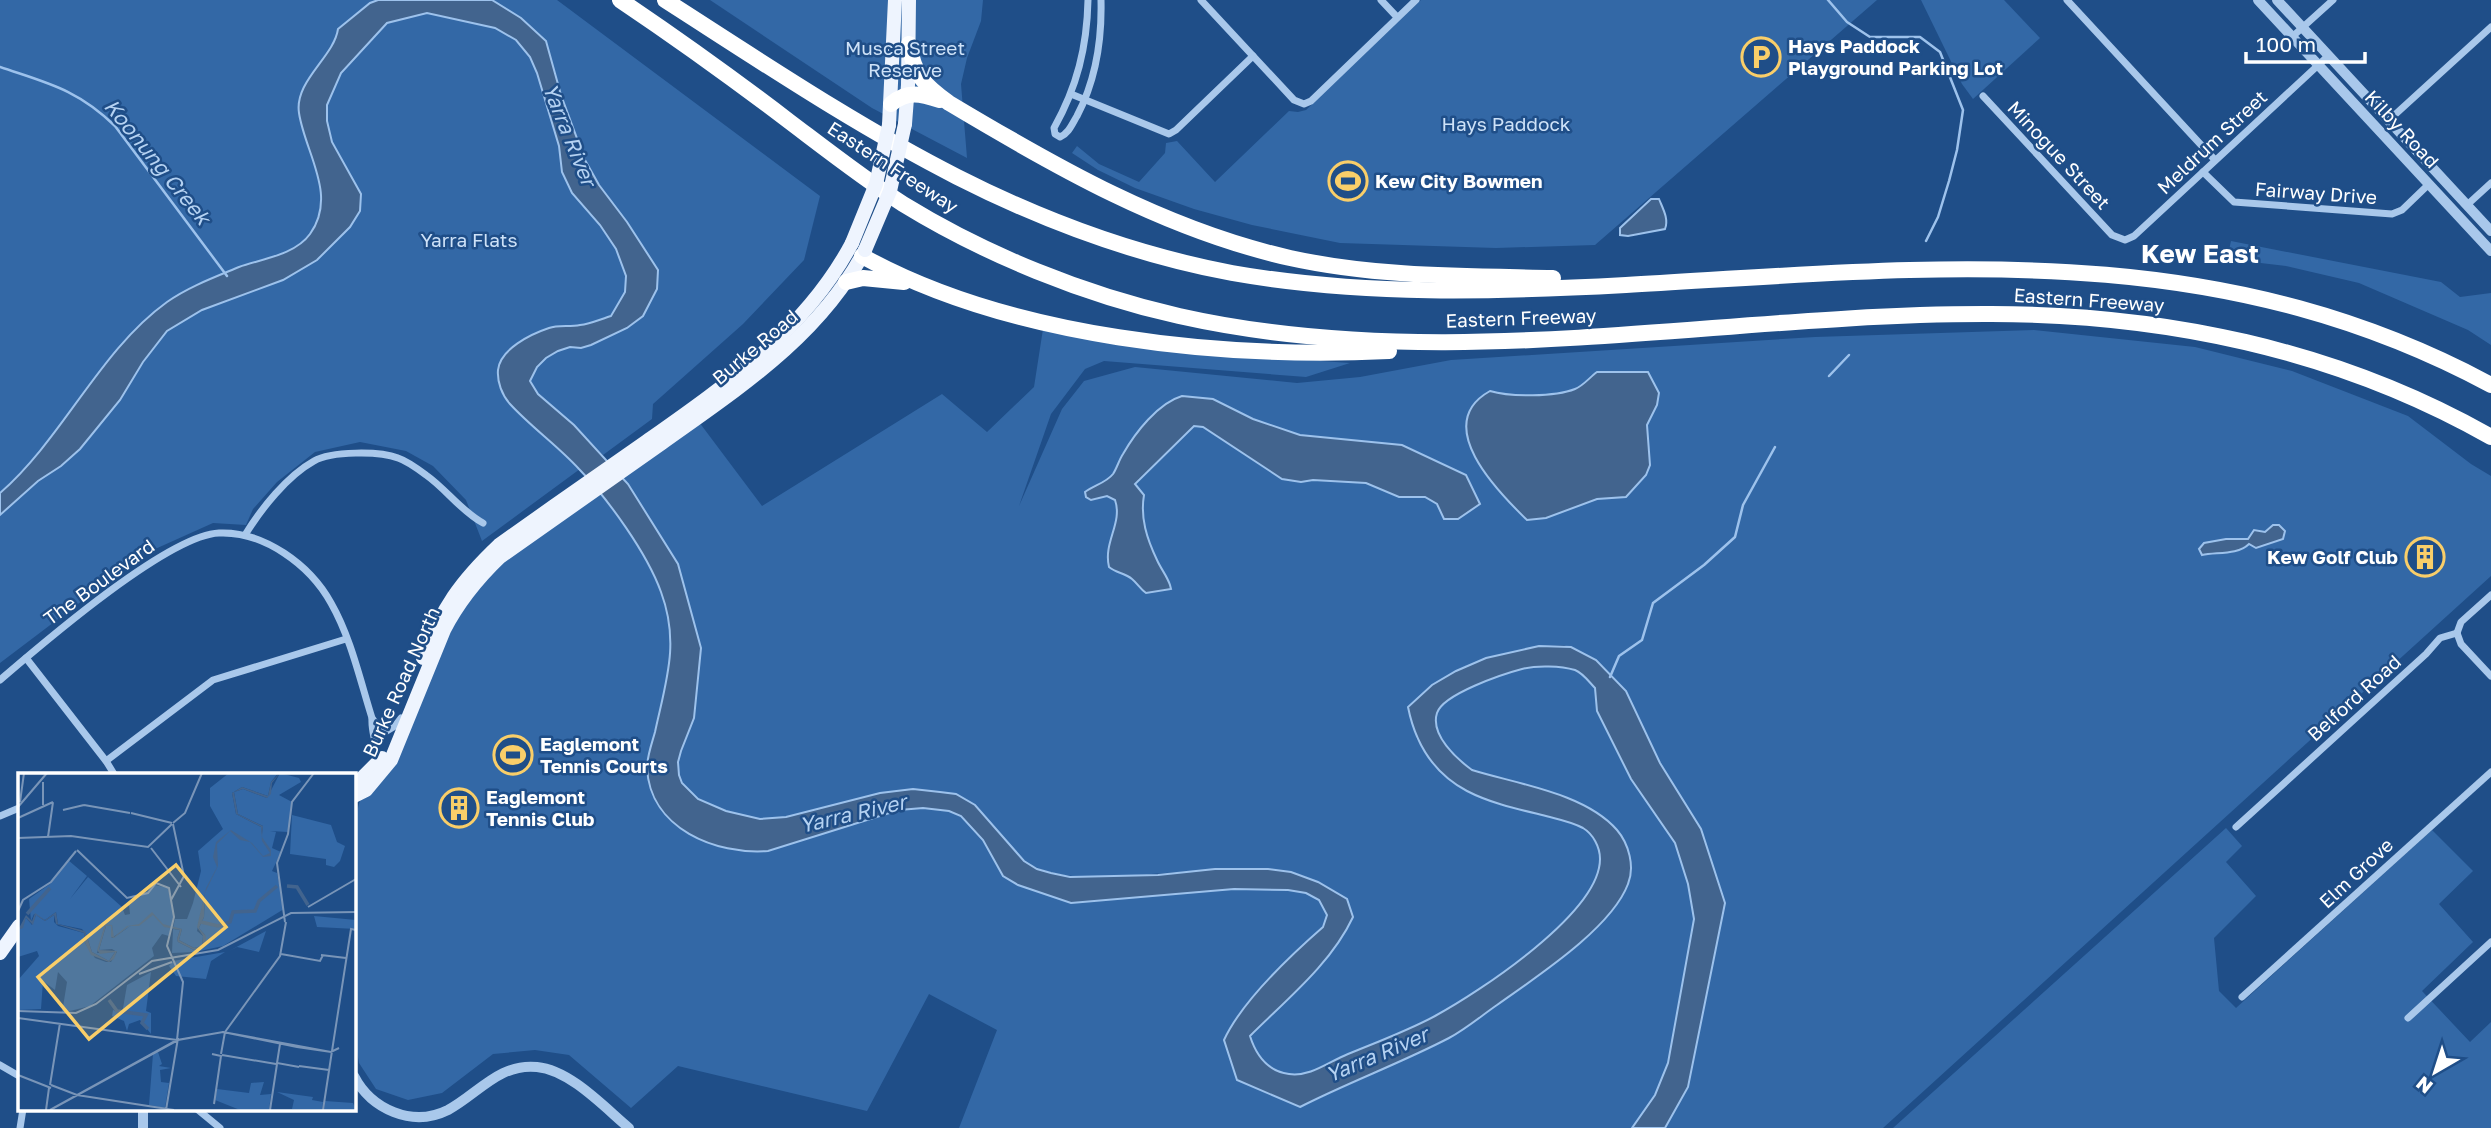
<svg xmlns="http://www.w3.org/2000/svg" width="2491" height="1128" viewBox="0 0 2491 1128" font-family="'Golos Text',sans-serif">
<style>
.green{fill:#3368a6}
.water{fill:#42648e;stroke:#9dc2ec;stroke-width:2}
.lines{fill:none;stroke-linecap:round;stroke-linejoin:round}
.stream{stroke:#9dc2ec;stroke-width:2.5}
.minor{stroke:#a9c8eb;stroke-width:7}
.tertiary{stroke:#a9c8eb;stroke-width:10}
.primary{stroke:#eef4fe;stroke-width:14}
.motorway{stroke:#fff;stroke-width:16}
.primary-bridge{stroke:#eef4fe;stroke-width:14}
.labels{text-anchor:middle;stroke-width:5;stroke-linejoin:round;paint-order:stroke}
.poi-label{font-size:19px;font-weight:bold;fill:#fff;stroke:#1f4e88;text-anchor:start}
.park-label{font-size:19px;fill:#cee2f8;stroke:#1f4e88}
.street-label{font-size:19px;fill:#fff;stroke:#1f4e88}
.water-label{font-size:21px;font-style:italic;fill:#b5d2f2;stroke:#1f4e88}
.district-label{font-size:26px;font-weight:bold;fill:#fff;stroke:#1f4e88}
.inset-river{fill:none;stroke:#42648e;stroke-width:3.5}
.inset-road{fill:none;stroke:#7995b8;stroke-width:2}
.view{fill:#f9ce69;fill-opacity:0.15;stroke:#f9ce69;stroke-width:3.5}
.inset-edge{fill:none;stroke:#fff;stroke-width:3.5}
</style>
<rect width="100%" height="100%" fill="#1f4e88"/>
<g class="green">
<polygon points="0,0 378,0 370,3 337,36 305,85 298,111 320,180 321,209 309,236 299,244 281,254 239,267 168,302 153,314 113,354 44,448 0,493"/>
<polygon points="493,0 557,0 820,196 804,260 743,324 653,404 652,419 603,455 574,425 538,394 530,381 537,367 546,358 558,351 570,347 581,348 627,328 643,316 657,289 658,270 627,222 599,185 585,160 561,95 546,41"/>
<polygon points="710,0 983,0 981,21 967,58 961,84 967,158 872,108"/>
<polygon points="1421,0 1877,0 1595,245 1496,248 1340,243 1252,225 1194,209 1135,188 1098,170 1072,153 1077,146 1099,164 1139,182 1165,153 1166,143 1177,141 1215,182 1289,111 1298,112 1306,110"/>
<polygon points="1921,0 2004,0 2040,38 1973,99 1962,84"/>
<polygon points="427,13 495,28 516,40 530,57 537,73 559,146 562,172 572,193 600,225 616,249 626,275 625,292 611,316 583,325 551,327 535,335 508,402 580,469 482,541 466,500 433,466 406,451 360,442 315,452 277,482 253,509 246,525 213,523 144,554 0,663 0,515 38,481 61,466 132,381 158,340 167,331 202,310 283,280 350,227 360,211 361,194 332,142 327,121 327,105 341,73 387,23"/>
<polygon points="2231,241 2441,282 2460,297 2491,293 2491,345 2468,330 2359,283 2286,266 2227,259"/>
<path d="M1043 329 1189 352 1350 363 1306 377 1104 361 1085 369 1051 414 1019 506 1062 409 1084 381 1135 367 1297 383 1360 377 1451 360 1815 337 2034 330 2195 347 2292 371 2408 416 2471 464 2491 476V576L1883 1128H1665L1688 1087 1701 829 1660 763 1626 691 1596 660 1564 645 1539 646 1511 652 1486 658 1456 671 1432 685 1424 693 1416 738C1429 758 1444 779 1467 791 1490 803 1517 809 1542 815 1556 819 1571 821 1583 828 1593 834 1600 847 1600 859 1600 913 1479 992 1435 1016 1407 1031 1377 1042 1348 1054 1328 1062 1311 1077 1289 1074 1266 1071 1256 1055 1250 1036L1319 966 1345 933 1347 899C1330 887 1310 876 1289 872 1271 868 1253 870 1235 870 1194 869 1153 875 1112 876 1080 877 1052 878 1024 861L1018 885 1071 903 1234 889 1288 890 1306 893 1319 900 1327 915 1323 927C1291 955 1241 1001 1224 1040L1230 1054 1301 1107 1452 1037 1628 885 1570 800 1472 770C1457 759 1430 735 1437 713 1443 694 1503 674 1522 669 1537 665 1561 666 1576 670 1583 673 1590 683 1595 688L1597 711 1631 779 1675 843 1688 884 1694 920 1668 1063 1655 1095 1632 1128H959L997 1030 929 994 867 1111 678 1066 631 1108 569 1055 535 1050 493 1054 442 1093 408 1100 376 1089 359 1063 354 1033V824L362 792 395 753 451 618 484 572 693 414 762 506 942 394 987 432 1034 387Z"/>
<polygon points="2226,828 2242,846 2226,862 2256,896 2214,938 2219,991 2236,1008 2432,830 2473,871 2439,904 2473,942 2422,991 2470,1042 2491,1022 2491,1128 1893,1128"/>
</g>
<g class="water">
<path d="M378 0H492L521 18 546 41 561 95 585 160 599 185 627 222 658 270 657 289 643 316 627 328 591 345 581 348 570 347 558 351 546 358 537 367 530 381 538 394 574 425 628 484 678 564 701 648 694 718 681 751 678 762 679 775 682 783 698 799 726 811 760 819 786 817 880 793 913 789 940 792 956 794 975 805 1024 861 1037 869 1051 873 1070 877 1158 875 1215 869H1268L1291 872 1318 882 1347 899 1353 917C1331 964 1286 1000 1250 1036 1256 1055 1267 1071 1289 1074 1311 1077 1328 1062 1348 1054 1377 1042 1407 1031 1435 1016 1479 992 1600 913 1600 859 1600 847 1593 834 1583 828 1570 821 1556 819 1542 815 1517 809 1490 803 1467 791 1433 773 1415 742 1408 707L1432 685 1456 671 1486 658 1539 646 1571 647 1596 660 1626 691 1660 763 1701 829 1725 903 1688 1087 1665 1128H1632L1655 1095 1668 1063 1694 919 1688 884 1675 843 1631 779 1597 711 1595 688C1590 683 1583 673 1575 670 1561 666 1537 665 1522 669 1503 674 1443 694 1437 713 1430 735 1457 759 1472 770 1517 784 1585 793 1617 830 1629 844 1635 867 1628 884 1611 929 1536 977 1497 1005 1481 1016 1466 1029 1449 1038 1401 1063 1349 1082 1300 1107L1237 1080 1224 1040C1242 1001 1291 955 1323 927L1327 915 1319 900 1306 893 1288 890 1234 889 1071 903 1018 885 1003 876 983 840 961 816 949 811 923 808 899 810 768 851C716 855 650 829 647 768 647 756 652 743 655 732 666 681 680 643 661 592 647 553 608 499 579 469 558 446 531 427 510 404 502 395 497 382 498 370 500 349 531 334 549 328 558 325 570 327 580 325 590 324 601 319 611 316L625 292 626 276 616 249 600 225 572 193 562 172 559 146 537 73 530 57 516 40 495 28 427 13 387 23 341 73 327 105V121L332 142 361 194 360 211 350 227 317 260 283 280 202 310 167 331 143 362 120 400 80 449 61 466 38 481 0 515V493C64 437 99 351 167 302 188 287 215 277 239 267 261 259 295 255 310 234 338 195 305 153 299 113 294 81 334 57 338 29L370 3Z"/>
<path d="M1651 199H1659C1663 209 1669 219 1665 229L1628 236 1620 235V228Z"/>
<path d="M1597 372H1648L1659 393 1657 405 1647 425 1650 465 1646 475 1626 497 1597 499 1546 518 1527 520C1497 491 1431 424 1490 391 1510 397 1555 397 1575 389 1583 386 1590 377 1597 372Z"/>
<path d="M1182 396 1213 399 1253 419 1300 435 1402 445 1466 475 1480 504 1458 519H1444L1437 504 1425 497H1399L1366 483 1313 480 1301 482 1282 479 1203 427 1194 426 1135 484 1144 495C1140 518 1147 539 1157 560 1161 569 1167 576 1170 585L1171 589 1146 593C1140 589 1138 584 1132 579 1125 573 1116 573 1109 567 1103 542 1123 523 1115 500L1107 496 1091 500 1086 497 1085 492C1094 485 1106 483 1113 474 1117 468 1119 460 1123 454 1135 433 1158 403 1182 396Z"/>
<path d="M2273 525H2279L2285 531 2283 539 2256 548 2249 544C2238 555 2217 552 2202 555L2199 549 2204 543 2226 539H2248L2254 530 2265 532Z"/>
</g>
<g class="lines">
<g class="stream">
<polyline points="1828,0 1847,22 1870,37 1920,37 1940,52 1963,110 1957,150 1949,181 1938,217 1926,241"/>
<path d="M0 67C47 83 77 89 115 126L227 276"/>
<polyline points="1829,376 1849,355"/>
<polyline points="1610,677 1619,656 1642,640 1653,603 1704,565 1735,537 1743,505 1775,447"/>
</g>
<g class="minor">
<path d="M1088 0C1087 47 1077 87 1054 128L1055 134 1060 137C1069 133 1072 124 1077 116 1096 80 1102 41 1101 0"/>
<polyline points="1201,0 1294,100 1304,104 1311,101 1416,0"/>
<polyline points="1381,0 1397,17"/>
<polyline points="2067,0 2215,160"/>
<polyline points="2292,37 2333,0"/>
<polyline points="1071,94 1169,134 1176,130 1253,56"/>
<polyline points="1983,96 2112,235 2125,240 2134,236 2328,56"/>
<polyline points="2388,121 2491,27"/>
<polyline points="2203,172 2234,202 2392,214 2402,210 2429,184"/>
<polyline points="2467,205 2491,183"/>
<path d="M245 535C261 509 287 476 314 461 331 451 380 451 398 458 407 461 418 469 426 475 446 489 461 511 483 523"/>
<polyline points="2457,633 2461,644 2491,676"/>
<polyline points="2457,633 2461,622 2491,595"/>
<polyline points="26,658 106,761 114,774"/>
<path d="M0 680C42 644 168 535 219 533 264 531 310 565 331 603 351 638 360 680 372 718L380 730 385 732 395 726 401 718"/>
<path d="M372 719C371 734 379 747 375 762"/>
<polyline points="106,761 213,680 346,639"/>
<polyline points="0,816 19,808"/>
<polyline points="2236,827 2426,654 2440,638 2457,633"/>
<polyline points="2242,997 2491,772"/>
<polyline points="2408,1018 2491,942"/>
<polyline points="0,1065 19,1076"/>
<polyline points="197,1109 220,1128"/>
<polyline points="20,1128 23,1109"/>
</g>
<g class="tertiary">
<polyline points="2258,0 2491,251"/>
<polyline points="2277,0 2491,231"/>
<path d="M354 1076C371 1109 412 1128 448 1110 478 1094 499 1063 537 1067 570 1070 604 1107 629 1128"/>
<polyline points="143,1109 143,1128"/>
</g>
<g class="primary">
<polyline points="905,124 908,85 909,0"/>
<polyline points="889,125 895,0"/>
<path d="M423 658C442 608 460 582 499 545 548 510 598 475 647 441 725 386 806 330 852 243"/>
<polyline points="354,786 382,758"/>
<path d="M354 796 366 790 391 760 444 630C459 601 477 579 500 557 554 519 608 481 662 443 739 388 820 336 865 250"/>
<polyline points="0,953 19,926"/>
</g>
<g class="motorway">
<path d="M620 0C678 39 735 80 790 122 827 150 864 179 903 204 986 255 1085 295 1179 316 1446 376 1716 314 1984 314 2161 313 2336 349 2491 437"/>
<path d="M665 0C849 118 1012 232 1232 273 1362 296 1495 292 1626 285 1930 268 2210 234 2491 385"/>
<path d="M909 44C914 75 924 85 949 103 1056 167 1166 230 1290 258 1376 277 1465 276 1553 278"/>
<path d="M891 104C907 90 921 94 940 100"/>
<path d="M862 256C1010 338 1222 359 1389 351"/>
<polyline points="846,282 863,278 904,282"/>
</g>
<g class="primary-bridge">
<polyline points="852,243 876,184 889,125"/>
<polyline points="865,250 890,191 905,124"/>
</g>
</g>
<defs>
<g id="parking-ring" transform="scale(2.0125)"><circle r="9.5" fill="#1f4e88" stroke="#f9ce69" stroke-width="1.5"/><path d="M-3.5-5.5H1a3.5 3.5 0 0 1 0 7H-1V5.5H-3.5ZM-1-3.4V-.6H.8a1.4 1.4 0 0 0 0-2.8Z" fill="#f9ce69"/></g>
<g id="stadium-ring" transform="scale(2.0125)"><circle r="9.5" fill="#1f4e88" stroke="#f9ce69" stroke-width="1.5"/><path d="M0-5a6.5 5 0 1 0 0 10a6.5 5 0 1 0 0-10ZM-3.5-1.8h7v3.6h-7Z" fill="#f9ce69"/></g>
<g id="building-ring" transform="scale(2.0125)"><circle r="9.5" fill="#1f4e88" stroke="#f9ce69" stroke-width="1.5"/><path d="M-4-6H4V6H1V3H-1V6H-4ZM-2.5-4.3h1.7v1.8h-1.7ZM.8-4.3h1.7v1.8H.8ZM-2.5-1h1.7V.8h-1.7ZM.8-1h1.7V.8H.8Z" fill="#f9ce69"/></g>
</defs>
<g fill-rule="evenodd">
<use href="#parking-ring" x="1761" y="57"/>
<use href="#stadium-ring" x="1348" y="181"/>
<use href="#building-ring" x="2425" y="557"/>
<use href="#stadium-ring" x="513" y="755"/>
<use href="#building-ring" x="459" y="808"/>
</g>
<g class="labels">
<g class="poi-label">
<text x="1788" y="53">Hays Paddock<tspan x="1788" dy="22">Playground Parking Lot</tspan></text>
<text x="1375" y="188">Kew City Bowmen</text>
<text x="2398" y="564" text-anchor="end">Kew Golf Club</text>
<text x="540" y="751">Eaglemont<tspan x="540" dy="22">Tennis Courts</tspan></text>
<text x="486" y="804">Eaglemont<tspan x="486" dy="22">Tennis Club</tspan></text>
</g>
<g class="park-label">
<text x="905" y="55">Musca Street<tspan x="905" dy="22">Reserve</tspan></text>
<text x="1506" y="131">Hays Paddock</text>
<text x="469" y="247">Yarra Flats</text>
</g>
<g class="street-label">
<text transform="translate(2402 129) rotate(47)" y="7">Kilby Road</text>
<text transform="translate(2212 142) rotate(-43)" y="7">Meldrum Street</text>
<text transform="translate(2059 155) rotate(47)" y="7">Minogue Street</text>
<text transform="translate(893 167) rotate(33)" y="7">Eastern Freeway</text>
<text transform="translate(2316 193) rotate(4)" y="7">Fairway Drive</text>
<text transform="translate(2089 300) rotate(4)" y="7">Eastern Freeway</text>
<text transform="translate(1521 318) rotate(-2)" y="7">Eastern Freeway</text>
<text transform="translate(755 347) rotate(-40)" y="7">Burke Road</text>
<text transform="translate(99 582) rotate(-36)" y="7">The Boulevard</text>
<text transform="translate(401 682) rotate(-66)" y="7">Burke Road North</text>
<text transform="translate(2354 698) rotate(-42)" y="7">Belford Road</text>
<text transform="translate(2356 873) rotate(-43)" y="7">Elm Grove</text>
</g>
<g class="water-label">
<text transform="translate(569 135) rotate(68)" y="7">Yarra River</text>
<text transform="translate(157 162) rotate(51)" y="7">Koonung Creek</text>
<text transform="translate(853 814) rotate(-13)" y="7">Yarra River</text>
<text transform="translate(1377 1055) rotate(-23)" y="7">Yarra River</text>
</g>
<g class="district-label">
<text x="2200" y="263">Kew East</text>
</g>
</g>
<g transform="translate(18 773)">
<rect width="338" height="338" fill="#1f4e88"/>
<path d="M211 0H260L253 9 250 23 224 14 214 20 218 41 243 54 244 61 245 53 220 41 216 19 225 16 249 25 262 0 281 5 283 9 261 22 274 29 270 59 252 58 258 59 254 75 263 79 254 98 259 100 266 136 205 173 177 179 154 180 155 156 162 157 159 166 160 169 176 177 181 176 188 171 187 162 181 155 186 144 187 122 179 158 185 163 184 173 176 175 161 167 164 156 155 155 157 146H169L175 130 183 98 180 78 205 56 192 33V15ZM274 42 313 52 319 69 327 73 322 88 316 94 308 92V86L272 81ZM50 87 69 103 52 126 70 104 104 134 107 142 112 141 111 132 137 112 150 115 156 141 151 163 144 161 134 175 136 183 72 233 44 240 49 209 40 199 37 217 25 208 23 236 0 237V207L21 183 19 178 0 184V157L8 145 14 152 18 142 27 148 36 142V149L40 153 66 160 67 170 77 185 88 189H93L99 179 94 176 81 177 88 153H93V164L95 165 114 152 95 164 94 152H87L79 180 97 179 91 188 74 179 68 161 64 156 40 151 38 139 27 147 16 141 13 148 11 126 32 111ZM296 143 338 147V156L299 154ZM248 158 241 179 219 174 211 178ZM207 179 193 188 188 206 158 203 151 193 155 188ZM133 199 128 238 133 240V261L122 247 111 251 109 258 106 248 94 243 95 237 104 241 109 212ZM140 279 144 291 141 293 153 295 142 297 143 309 151 310 147 335 131 332 135 281ZM246 309 242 322 253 321 251 337H222L197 327 199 316 231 320 233 310ZM259 319 295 324 294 327 305 329 304 337 274 336 276 327ZM307 328 335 330 338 337H306Z" fill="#3368a6"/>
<path d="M262 0 254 10 253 21 249 25 225 16 216 19 220 41 245 53 244 64 253 77V83L245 84 232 69 222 67 212 58 199 71 200 93 187 120 186 144 181 155 188 163V171L185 175 176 177 160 169 159 166 162 157 146 154 135 142 121 153H111L96 165 93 164V153H88L81 177 99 178 96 186 91 189 73 182 67 170 66 160 38 151 36 142 27 148 18 142 15 152 8 145 5 155 0 157 8 142 14 148 17 140 27 147 38 139 40 151 67 158 74 179 91 188 97 179 82 181 79 177 87 151 94 152 96 164 109 153 121 151 134 139 145 151 164 156 161 167 176 175 184 173 185 163 179 154 188 115 199 94 195 84 198 69 213 57 234 70 245 83 252 80 244 68 243 54 218 41 214 20 224 14 250 23 253 9Z" fill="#42648e"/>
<path class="inset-river" d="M269 113 279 114 290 132M9 141 32 115M183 149 200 153 212 149 215 139 237 138 241 128 259 113M91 227 99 238 128 242 124 250 130 256"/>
<path class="inset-road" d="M2 29 6 0M25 32V9M66 32 112 40M0 34 29 0M45 37 66 32M113 40 154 50M0 45 35 29M155 50 167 40 184 0M155 51 166 103 153 127 156 144 149 173 165 209 159 267M30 64 35 29M0 65 53 63 130 74 154 51M133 75 163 114M59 77 109 125 130 120 138 110 151 115 153 127M290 134 338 106M0 138 5 127 33 109 58 78M267 149 259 90 270 61 274 29 296 0M263 181 302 188 305 182M303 182 328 185M121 201 154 189M0 238 58 240 78 231 134 188 200 177 273 140 338 139M0 245 159 267M207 259 262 183 268 149M159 267 205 259 279 274 313 279 321 275M262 271 259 290 281 294M314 278 333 156 338 157M194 281 203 283 196 331M203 281 207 259M204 282 258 291M281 293 311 297M0 302 33 315M32 312 42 250M33 312 59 322 156 337M28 337 31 315M32 337 159 267M32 337 160 267 205 259 313 279M148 337 160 265M252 337 259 291M305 337 314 278"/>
<path class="view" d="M158 92 208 154 71 266 20 204Z"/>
<rect width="338" height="338" class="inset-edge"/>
</g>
<g transform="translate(2435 1072) rotate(219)" stroke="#1f4e88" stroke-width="5" paint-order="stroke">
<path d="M0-5L12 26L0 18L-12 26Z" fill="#ffffff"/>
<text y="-10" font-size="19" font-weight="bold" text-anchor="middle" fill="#ffffff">N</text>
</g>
<path d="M2246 52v10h119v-10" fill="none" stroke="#ffffff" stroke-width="3.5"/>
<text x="2256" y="52" font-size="21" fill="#ffffff" stroke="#1f4e88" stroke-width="5" paint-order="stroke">100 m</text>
</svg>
